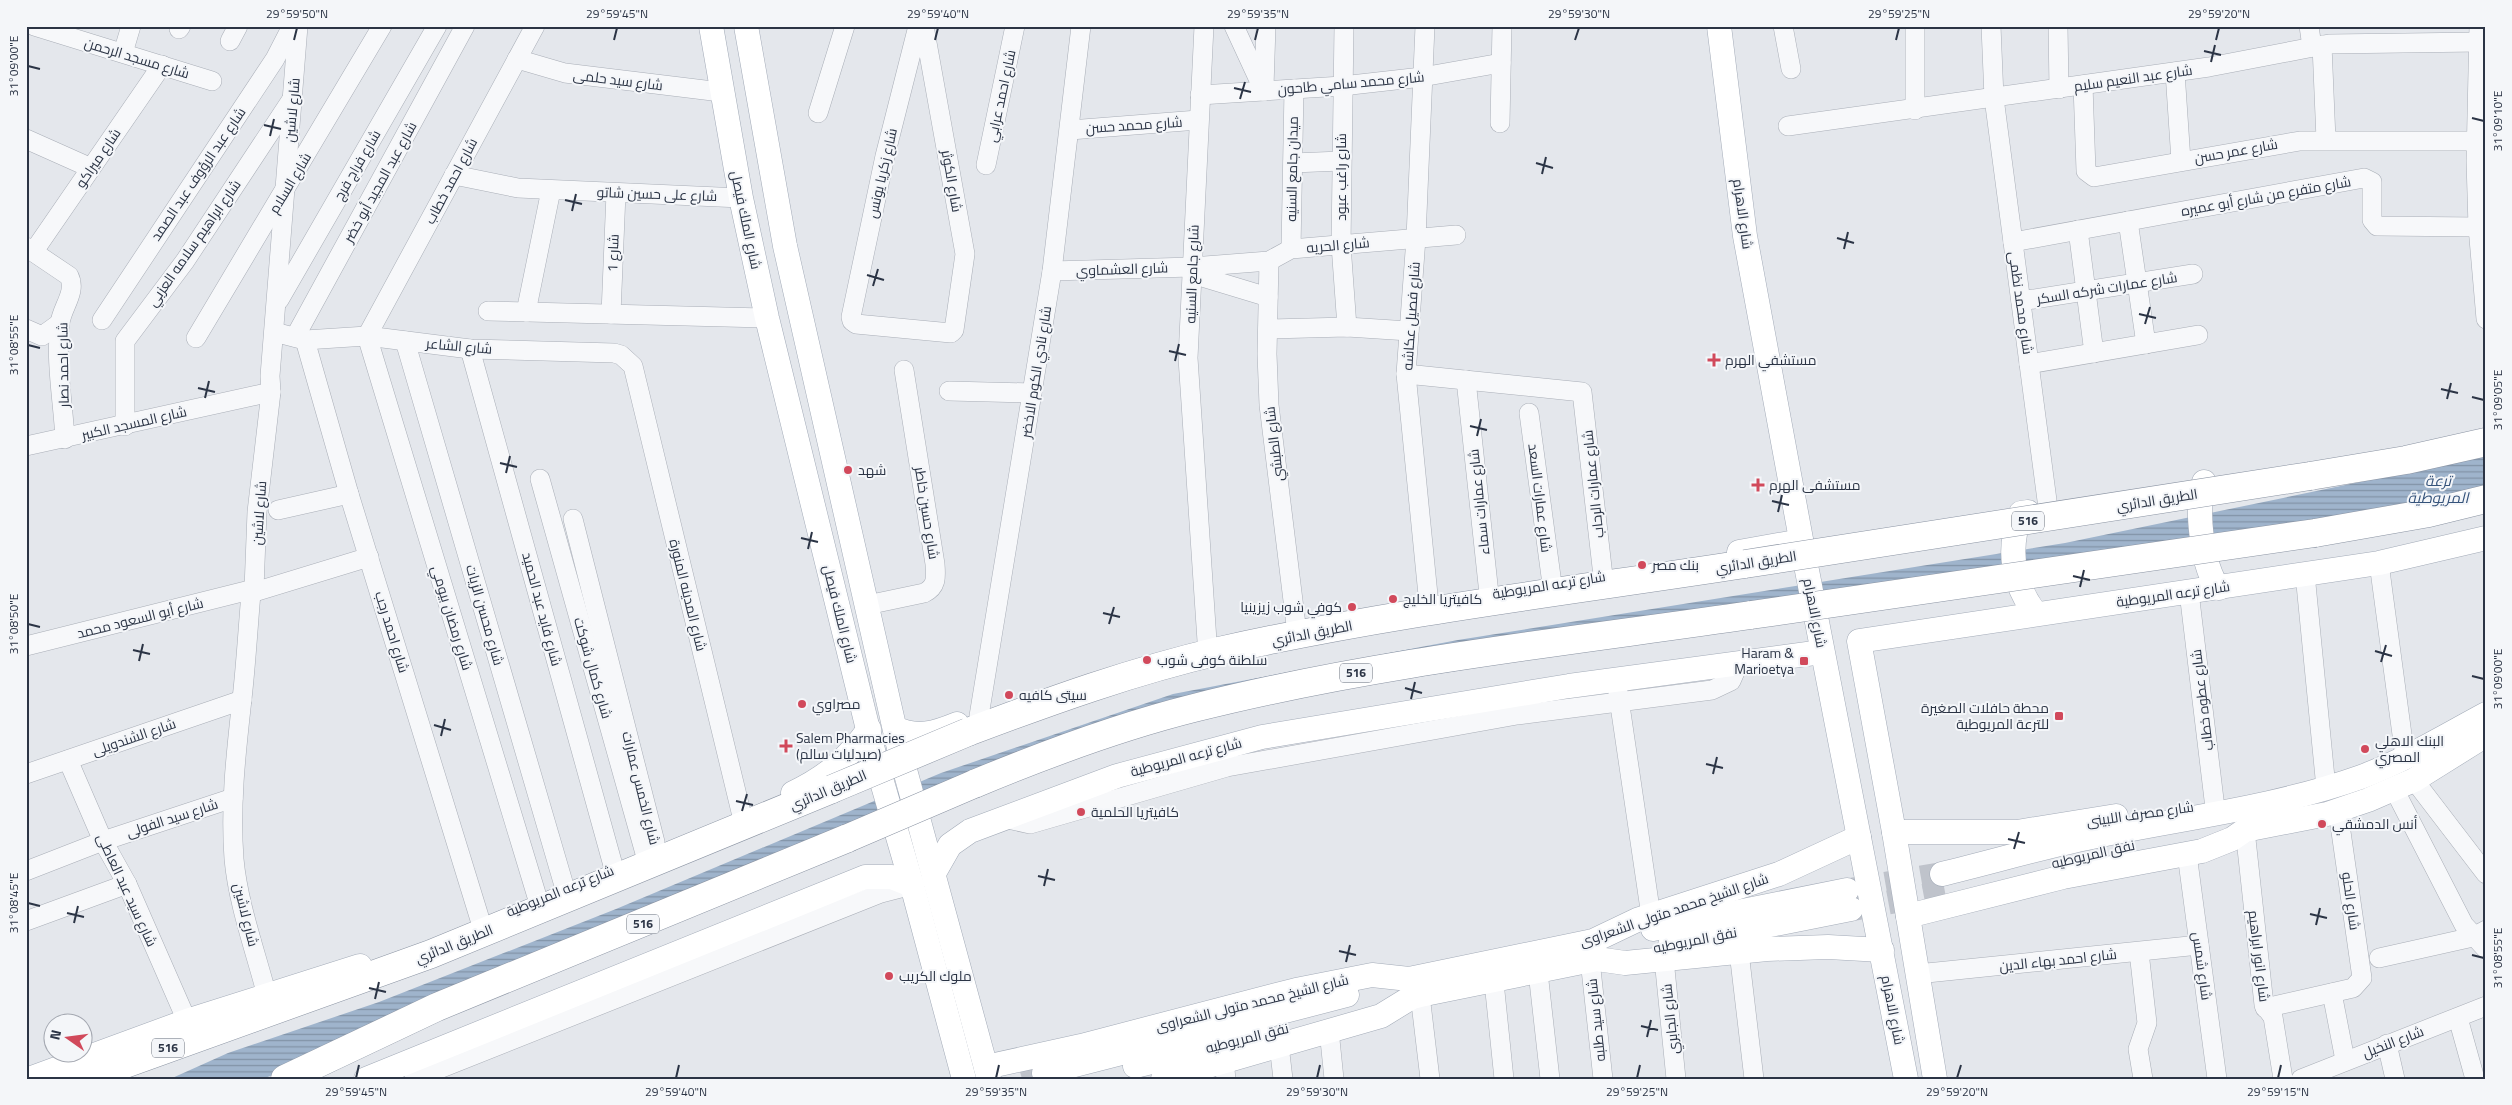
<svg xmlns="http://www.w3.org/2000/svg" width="2512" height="1105" viewBox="0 0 2512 1105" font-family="'Titillium Web',Cairo,sans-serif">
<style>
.water{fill:url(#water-rules)}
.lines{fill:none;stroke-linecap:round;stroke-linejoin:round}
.major-tunnel{stroke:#bfc3cb;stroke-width:24;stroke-dasharray:24 12;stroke-linecap:butt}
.minor-casing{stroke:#a9aeb7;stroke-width:20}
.major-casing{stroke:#a3abb8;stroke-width:25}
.highway-casing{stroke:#8b94a3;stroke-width:29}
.minor{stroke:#f7f8fa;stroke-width:19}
.major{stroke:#fff;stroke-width:24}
.highway{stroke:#fff;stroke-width:28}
.highway-bridge-casing{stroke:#8b94a3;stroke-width:29;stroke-linecap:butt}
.highway-bridge{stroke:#fff;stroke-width:28}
.ticks{fill:none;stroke:#2b3445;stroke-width:2}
.poi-dot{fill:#d1495b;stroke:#f4f6f9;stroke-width:2}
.labels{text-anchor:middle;stroke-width:4;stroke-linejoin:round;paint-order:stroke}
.shield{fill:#f4f6f9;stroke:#676e7b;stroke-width:1}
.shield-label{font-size:12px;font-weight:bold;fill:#2b3445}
.street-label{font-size:14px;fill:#2b3445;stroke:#f4f6f9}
.poi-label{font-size:14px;fill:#2b3445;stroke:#f4f6f9;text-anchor:start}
.water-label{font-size:15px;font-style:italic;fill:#34527a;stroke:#f4f6f9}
.neatline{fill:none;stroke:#2b3445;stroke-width:2}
.ticks-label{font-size:12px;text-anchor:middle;fill:#2b3445}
</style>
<defs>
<pattern id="water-rules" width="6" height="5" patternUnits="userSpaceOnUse" patternTransform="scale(1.25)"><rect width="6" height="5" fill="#9fb4cc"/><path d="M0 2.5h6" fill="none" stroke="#8293a7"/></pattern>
</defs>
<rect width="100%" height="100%" fill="#e4e7ec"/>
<polygon class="water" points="2486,456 2486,501 2440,514 1361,686 1171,719 405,1027 262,1079 170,1079 228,1053 379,1002 616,909 941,773 1173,694 1458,640 2065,543"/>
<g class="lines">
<g class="major-tunnel">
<polyline points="1850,890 1942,874"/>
<polyline points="1853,909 1945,892"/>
<polyline points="1022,1079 1044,1073"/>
</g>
<g class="minor-casing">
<g id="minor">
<polyline points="34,26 212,81"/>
<polyline points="535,26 367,336 538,900"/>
<polyline points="918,26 885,156 851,317 852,321 856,324 951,333 954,330 965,254 924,26"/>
<polyline points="1204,26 1188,358 1207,641"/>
<polyline points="1234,26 1264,91"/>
<polyline points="1344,26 1341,245 1347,327"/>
<polyline points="1425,26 1416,238 1406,374 1429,605"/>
<polyline points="1783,26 1791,69"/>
<polyline points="1915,26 1915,110"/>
<polyline points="1991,26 1994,98 2048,508"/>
<polyline points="2058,26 2059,89"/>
<polyline points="2309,26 2312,47"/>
<polyline points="2479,26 2476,161 2478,227 2486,319"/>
<polyline points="179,29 181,26"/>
<polyline points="230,41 238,26"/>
<polyline points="2322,45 2326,140"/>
<polyline points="123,53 131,26"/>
<polyline points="517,59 565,73 721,92"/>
<polyline points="2175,72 2181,161"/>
<polyline points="2083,85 2086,171 2094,177 2300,141 2475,141"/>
<polyline points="1264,87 1266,26"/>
<polyline points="1200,95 1342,86 1422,77 1501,63"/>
<polyline points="818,113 845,26"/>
<polyline points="1500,123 1502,26"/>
<polyline points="1788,126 2209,67 2329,44 2479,42"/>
<polyline points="1070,130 1198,120"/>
<polyline points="26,139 91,168"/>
<polyline points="1293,163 1341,161"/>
<polyline points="986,165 1015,26"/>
<polyline points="454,175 518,188 741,198"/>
<polyline points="2128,221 2146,344"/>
<polyline points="2078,230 2094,353"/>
<polyline points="2013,242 2364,178 2372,182 2372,220 2377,226 2478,227"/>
<path d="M26 247 69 276C77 292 62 307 60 323 55 360 63 401 65 439"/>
<polyline points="1291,249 1294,89"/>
<polyline points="34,251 162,65"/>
<polyline points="1269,261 1267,354 1269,405 1296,625"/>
<polyline points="1052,271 1192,267 1269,261 1291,249 1456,235"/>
<polyline points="1192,274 1268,297"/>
<polyline points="279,300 437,26"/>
<polyline points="2021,301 2193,274"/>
<polyline points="488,311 767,318"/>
<polyline points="526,312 551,190"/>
<polyline points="611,314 616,193"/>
<polyline points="102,320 275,59 292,26"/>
<polyline points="26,329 42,336 60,323"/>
<polyline points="1268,329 1347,327 1409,331"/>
<polyline points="274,332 305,340 367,336 470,349 614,353 621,355 633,366 742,816"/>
<polyline points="295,337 465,26"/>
<polyline points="196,338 382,26"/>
<polyline points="305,340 349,494 481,923"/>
<polyline points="405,341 565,889"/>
<polyline points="470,349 614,869"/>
<polyline points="2029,364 2198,335"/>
<polyline points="1406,374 1582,392 1603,576"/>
<polyline points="1466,380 1489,594"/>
<polyline points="949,391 1032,393"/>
<polyline points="1529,413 1552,584"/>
<polyline points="125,426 125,341 185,261 292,99"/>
<polyline points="26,446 271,392"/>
<polyline points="540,479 646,857"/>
<polyline points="278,510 349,494"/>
<polyline points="573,519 655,842"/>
<polyline points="2379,563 2405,757"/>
<polyline points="2305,574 2326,788"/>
<polyline points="2189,592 2215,808"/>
<polyline points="251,593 369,557"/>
<path d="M867 605 924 593C937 587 936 577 935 564L904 370"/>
<polyline points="26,646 254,589"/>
<polyline points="1618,692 1651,916"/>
<polyline points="979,716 1052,271 1081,26"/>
<polyline points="68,760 103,841 127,884 187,1021"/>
<polyline points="26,774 242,700"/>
<polyline points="2414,780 2486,874"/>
<polyline points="2394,789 2464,925 2486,949"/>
<polyline points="1003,818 1030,824 1227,767 1517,715 1712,690 1731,681 1739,663"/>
<polyline points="2245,830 2264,1005 2273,1017 2283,1079"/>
<polyline points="2187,854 2217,1079"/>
<polyline points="26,871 103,841 233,798"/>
<polyline points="26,921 127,884"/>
<polyline points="1739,952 1754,1079"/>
<polyline points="2139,952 2147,1023 2138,1049 2143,1079"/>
<polyline points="2379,958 2473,937 2486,930"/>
<polyline points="1664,959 1676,1079"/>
<polyline points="1590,960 1603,1079"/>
<polyline points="1538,972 1550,1079"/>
<polyline points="1917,974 2199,945"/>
<polyline points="1494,982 1504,1079"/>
<polyline points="2332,993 2345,1060"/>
<polyline points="1420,995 1430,1079"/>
<path d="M267 996C256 953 238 904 234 859 230 805 236 753 242 699 246 664 248 628 251 593L254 589 257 512 271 392 270 376 298 26"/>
<polyline points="2265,1008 2353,988 2362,978 2338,811"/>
<polyline points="2458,1018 2475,1079"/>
<polyline points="1329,1030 1334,1079"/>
<polyline points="2387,1044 2395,1079"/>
<polyline points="1279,1045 1283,1079"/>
<polyline points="1224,1061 1226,1079"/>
<polyline points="414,1079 881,893 912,885"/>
<polyline points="2301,1079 2486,1006"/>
</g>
</g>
<g class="major-casing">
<g id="major">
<polyline points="711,26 741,198 767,318 875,758 912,885 964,1079"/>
<polyline points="746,26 785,246 899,748 989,1079"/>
<polyline points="1719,26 1745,236 1803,550 1906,1079"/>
<path d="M2204 482C2195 505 2202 570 2219 588"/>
<path d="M2028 512 2021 513C2007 549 2012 582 2035 613"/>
<polyline points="1739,552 1801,541"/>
<path d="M895 728C917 739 935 733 957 724"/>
<path d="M793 793C825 778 848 759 869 729"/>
<polyline points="1894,832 2017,832 2116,816"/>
<polyline points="934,873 950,845 970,831 1117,776 1262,737 1569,686 1822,652"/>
<path d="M1942 874C1992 862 2042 847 2092 837 2182 818 2274 808 2361 777 2404 761 2445 736 2486 714"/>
<polyline points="1908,916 2063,877 2202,851 2232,839 2245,830 2327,814 2368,800 2414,780 2486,735"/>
<polyline points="1653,929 1847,890"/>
<polyline points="1670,945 1851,909"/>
<polyline points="1135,1066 1260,1035"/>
<polyline points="986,1067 1081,1046 1296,990 1372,975 1409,979 1593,941 1637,920 1779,874 1859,837"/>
<polyline points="1044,1073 1347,995"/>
<polyline points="29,1079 187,1021 360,966"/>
<polyline points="366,1079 865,877 892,877 912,885"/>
<polyline points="1163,1079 1381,1016 1412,997 1420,995 1597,959 1625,963 1767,949 1828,947 1882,950"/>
<polyline points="1935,1079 1894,832 1859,641 2379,563 2486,538"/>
</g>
</g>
<g class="highway-casing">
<g id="highway">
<polyline points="2310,476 2406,460 2486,442"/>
<polyline points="2315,533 2429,513 2486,499"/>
<path d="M968 732C1050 701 1133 671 1219 651 1392 612 1570 591 1745 564"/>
<path d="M974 784C1046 754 1118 727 1194 708 1376 662 1565 642 1751 615"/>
<polyline points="83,1079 431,954 832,789"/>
<polyline points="285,1079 437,1007 848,838"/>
</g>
</g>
<use href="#minor" class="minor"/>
<use href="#major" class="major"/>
<use href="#highway" class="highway"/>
<g class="highway-bridge-casing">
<g id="highway-bridge">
<polyline points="1745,564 2310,476"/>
<polyline points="1751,615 2315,533"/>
<polyline points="832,789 968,732"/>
<polyline points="848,838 974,784"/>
</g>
</g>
<use href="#highway-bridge" class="highway-bridge"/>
</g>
<path class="ticks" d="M294 40 297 28M614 40 617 28M935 40 938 28M1255 40 1258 28M1575 40 1579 28M1896 40 1899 28M2216 40 2219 28M2204 51 2221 55M2211 62 2215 45M28 66 40 69M1234 88 1251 92M1240 99 1245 82M2472 118 2484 121M264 125 281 129M270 136 274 119M1536 163 1553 168M1542 174 1546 157M565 200 582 204M572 211 576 194M1837 238 1854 243M1844 249 1848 232M867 275 884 280M873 286 878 269M2139 314 2156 318M2145 324 2150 307M28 345 40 348M1169 351 1186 355M1175 361 1179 344M198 388 215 392M2441 389 2458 393M2472 397 2484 400M205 398 209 381M2447 399 2451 383M1470 426 1487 430M1477 436 1481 419M500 463 517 467M506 473 510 456M1772 501 1789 505M1778 512 1782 495M801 538 818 542M808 549 812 532M2073 576 2090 580M2080 587 2084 570M1103 613 1120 617M28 624 40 627M1109 624 1114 607M133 650 150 654M2375 651 2392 656M139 661 143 644M2381 662 2386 645M2472 676 2484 679M1405 688 1422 693M1411 699 1415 682M434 725 451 730M441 736 445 719M1706 764 1723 768M1713 774 1717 757M736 801 753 805M742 811 747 794M2008 839 2025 843M2014 849 2019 832M1038 876 1055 880M1044 886 1048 869M28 903 40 906M67 913 84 917M2310 914 2327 918M74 923 78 906M2316 925 2320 908M1339 951 1356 955M2472 955 2484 958M1346 962 1350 945M369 988 386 992M375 999 379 982M1641 1026 1658 1030M1647 1037 1651 1020M356 1078 359 1065M676 1078 679 1065M996 1078 999 1065M1317 1078 1320 1065M1637 1078 1640 1065M1957 1078 1961 1065M2278 1078 2281 1065"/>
<g class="poi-dot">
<path d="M1711.5 352.5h5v5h5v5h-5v5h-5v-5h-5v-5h5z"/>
<circle cx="848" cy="470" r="5"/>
<path d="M1755.5 477.5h5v5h5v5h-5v5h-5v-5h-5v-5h5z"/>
<circle cx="1642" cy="565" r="5"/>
<circle cx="1393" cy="599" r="5"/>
<circle cx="1352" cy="607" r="5"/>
<circle cx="1147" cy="660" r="5"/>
<rect x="1799" y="656" width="10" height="10" rx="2.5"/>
<circle cx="1009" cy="695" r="5"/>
<circle cx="802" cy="704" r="5"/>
<rect x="2054" y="711" width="10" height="10" rx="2.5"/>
<path d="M783.5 738.5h5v5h5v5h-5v5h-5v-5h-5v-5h5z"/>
<circle cx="2365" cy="749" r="5"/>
<circle cx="1081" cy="812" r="5"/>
<circle cx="2322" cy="824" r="5"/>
<circle cx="889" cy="976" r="5"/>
</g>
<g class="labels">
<g class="shield">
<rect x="2012" y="511.5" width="32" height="19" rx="4"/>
<rect x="1340" y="663.5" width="32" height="19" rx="4"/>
<rect x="627" y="914.5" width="32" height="19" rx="4"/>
<rect x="152" y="1038.5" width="32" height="19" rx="4"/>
</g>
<g class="shield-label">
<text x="2028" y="525">516</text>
<text x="1356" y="677">516</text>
<text x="643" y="928">516</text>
<text x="168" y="1052">516</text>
</g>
<g class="street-label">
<text transform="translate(137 58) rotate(17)" y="5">شارع مسجد الرحمن</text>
<text transform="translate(2133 78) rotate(-8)" y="5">شارع عبد النعيم سليم</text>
<text transform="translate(618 80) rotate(7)" y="5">شارع سيد حلمى</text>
<text transform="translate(1351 83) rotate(-5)" y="5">شارع محمد سامي طاحون</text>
<text transform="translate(1001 96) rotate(-78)" y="5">شارع احمد عرابي</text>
<text transform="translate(292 110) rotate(-85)" y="5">شارع لاشين</text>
<text transform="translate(1134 125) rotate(-4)" y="5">شارع محمد حسن</text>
<text transform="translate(2236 151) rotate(-10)" y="5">شارع عمر حسن</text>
<text transform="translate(98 158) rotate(-56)" y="5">شارع ميراكو</text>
<text transform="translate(357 165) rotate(-60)" y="5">شارع فراج فرج</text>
<text transform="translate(1292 169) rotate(-89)" y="5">ميدان جامع السنيه</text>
<text transform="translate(882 173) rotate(-77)" y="5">شارع زكريا يونس</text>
<text transform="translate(198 174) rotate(-56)" y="5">شارع عبد الرؤوف عبد الصمد</text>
<text transform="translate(1341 177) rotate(-90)" y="5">شارع راغب عبود</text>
<text transform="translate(451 181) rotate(-62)" y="5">شارع احمد خطاب</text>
<text transform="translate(952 181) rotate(80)" y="5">شارع الكوثر</text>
<text transform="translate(380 182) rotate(-61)" y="5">شارع عبد المجيد أبو خضر</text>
<text transform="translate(290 183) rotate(-59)" y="5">شارع السلام</text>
<text transform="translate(657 194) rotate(2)" y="5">شارع على حسين شاتو</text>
<text transform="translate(2266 196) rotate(-10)" y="5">شارع متفرع من شارع أبو عميره</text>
<text transform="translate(1743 214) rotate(82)" y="5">شارع الاهرام</text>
<text transform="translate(746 220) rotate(78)" y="5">شارع الملك فيصل</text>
<text transform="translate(194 243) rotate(-55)" y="5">شارع ابراهيم سلامه العزبي</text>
<text transform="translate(1338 245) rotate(-5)" y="5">شارع الحريه</text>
<text transform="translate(613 253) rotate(-88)" y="5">شارع 1</text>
<text transform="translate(1122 269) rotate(-2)" y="5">شارع العشماوي</text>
<text transform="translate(1192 274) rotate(-88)" y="5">شارع جامع السنيه</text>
<text transform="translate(2107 288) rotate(-9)" y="5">شارع عمارات شركه السكر</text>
<text transform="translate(2021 303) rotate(82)" y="5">شارع محمد نظمى</text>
<text transform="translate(1411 316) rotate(-86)" y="5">شارع فصيل عكاشه</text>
<text transform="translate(459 346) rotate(5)" y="5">شارع الشاعر</text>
<text transform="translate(63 365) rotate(-91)" y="5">شارع احمد نصار</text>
<text transform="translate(1036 372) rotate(-81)" y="5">شارع نادي الكوم الاخضر</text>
<text transform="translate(134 423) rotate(-13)" y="5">شارع المسجد الكبير</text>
<text transform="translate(1274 444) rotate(-97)" y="5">شارع الطبشي</text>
<text transform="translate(1593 484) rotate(-96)" y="5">شارع عمارات الرحاب</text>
<text transform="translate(1540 498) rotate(83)" y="5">شارع عمارات السعد</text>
<text transform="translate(2157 500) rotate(-9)" y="5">الطريق الدائري</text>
<text transform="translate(1479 502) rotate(-96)" y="5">شارع عمارات سماء</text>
<text transform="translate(259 513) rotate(-86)" y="5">شارع لاشين</text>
<text transform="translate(927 513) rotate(81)" y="5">شارع حسين خاطر</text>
<text transform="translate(1756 562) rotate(-9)" y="5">الطريق الدائري</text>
<text transform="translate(1549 585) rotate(-9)" y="5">شارع ترعه المريوطية</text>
<text transform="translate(2173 594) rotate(-8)" y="5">شارع ترعه المريوطية</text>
<text transform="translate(688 595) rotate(76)" y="5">شارع المدينه المنورة</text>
<text transform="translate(542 609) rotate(75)" y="5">شارع فايد عبد الحميد</text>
<text transform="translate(1815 613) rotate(79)" y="5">شارع الاهرام</text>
<text transform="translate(840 614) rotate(76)" y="5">شارع الملك فيصل</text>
<text transform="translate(485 615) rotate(74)" y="5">شارع محسن الزيات</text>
<text transform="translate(140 618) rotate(-14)" y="5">شارع أبو السعود محمد</text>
<text transform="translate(452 618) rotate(73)" y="5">شارع رمضان بيومي</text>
<text transform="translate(392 632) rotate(73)" y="5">شارع احمد رجب</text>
<text transform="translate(1312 633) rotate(-11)" y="5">الطريق الدائري</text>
<text transform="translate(593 668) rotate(74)" y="5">شارع كمال شوكت</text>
<text transform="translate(2202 700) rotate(-97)" y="5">شارع عطوه خطاب</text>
<text transform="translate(134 737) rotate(-19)" y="5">شارع الشندويلى</text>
<text transform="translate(1186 757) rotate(-15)" y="5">شارع ترعه المريوطية</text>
<text transform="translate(641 788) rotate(76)" y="5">شارع الخمس عمارات</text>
<text transform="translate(828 790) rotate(-23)" y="5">الطريق الدائري</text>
<text transform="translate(2140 814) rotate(-8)" y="5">شارع مصرف اللبينى</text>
<text transform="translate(172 818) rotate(-18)" y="5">شارع سيد الفولى</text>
<text transform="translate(2093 854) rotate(-13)" y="5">نفق المريوطيه</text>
<text transform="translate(127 890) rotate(65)" y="5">شارع سيد عبد العاطى</text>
<text transform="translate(560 891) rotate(-22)" y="5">شارع ترعه المريوطية</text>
<text transform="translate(2351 901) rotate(82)" y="5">شارع الحلو</text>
<text transform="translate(1674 910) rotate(-19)" y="5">شارع الشيخ محمد متولى الشعراوى</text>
<text transform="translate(246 915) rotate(76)" y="5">شارع لاشين</text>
<text transform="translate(1695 940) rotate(-11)" y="5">نفق المريوطيه</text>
<text transform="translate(454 944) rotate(-22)" y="5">الطريق الدائري</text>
<text transform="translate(2259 956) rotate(83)" y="5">شارع انور ابراهيم</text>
<text transform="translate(2058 960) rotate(-6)" y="5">شارع احمد بهاء الدين</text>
<text transform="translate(2202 966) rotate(82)" y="5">شارع شمس</text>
<text transform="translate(1252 1003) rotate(-14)" y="5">شارع الشيخ محمد متولى الشعراوى</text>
<text transform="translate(1893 1010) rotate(79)" y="5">شارع الاهرام</text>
<text transform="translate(1670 1019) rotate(-96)" y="5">شارع الجابري</text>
<text transform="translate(1596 1020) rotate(-96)" y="5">شارع سيد طلبه</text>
<text transform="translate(1247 1038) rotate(-14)" y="5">نفق المريوطيه</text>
<text transform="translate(2393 1042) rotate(-21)" y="5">شارع النخيل</text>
</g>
<g class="poi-label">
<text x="1725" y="365">مستشفي الهرم</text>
<text x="858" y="475">شهد</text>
<text x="1769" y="490">مستشفى الهرم</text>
<text x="1652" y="570">بنك مصر</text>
<text x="1403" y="604">كافيتريا الخليج</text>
<text x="1342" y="612" text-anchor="end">كوفي شوب زيزينيا</text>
<text x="1794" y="658" text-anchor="end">Haram &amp;<tspan x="1794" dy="16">Marioetya</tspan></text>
<text x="1157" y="665">سلطنة كوفى شوب</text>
<text x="1019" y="700">سيتى كافيه</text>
<text x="812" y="709">مصراوي</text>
<text x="2049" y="713" text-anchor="end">محطة حافلات الصغيرة<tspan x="2049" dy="16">للترعة المريوطية</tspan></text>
<text x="796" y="743">Salem Pharmacies<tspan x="796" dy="16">(صيدليات سالم)</tspan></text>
<text x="2375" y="746">البنك الاهلي<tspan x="2375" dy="16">المصري</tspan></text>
<text x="1091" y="817">كافيتريا الحلمية</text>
<text x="2332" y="829">أنس الدمشقي</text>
<text x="899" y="981">ملوك الكريب</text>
</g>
<g class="water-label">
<text x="2438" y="486">ترعة<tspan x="2438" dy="17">المريوطية</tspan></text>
</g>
</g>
<rect width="2512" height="1105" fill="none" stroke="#f4f6f9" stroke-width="55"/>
<g transform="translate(68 1038) rotate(284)"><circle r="24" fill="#f4f6f9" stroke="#a4a8b1"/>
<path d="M0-4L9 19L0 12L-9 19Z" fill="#d1495b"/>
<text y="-8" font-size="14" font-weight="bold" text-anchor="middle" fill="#2b3445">N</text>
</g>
<rect x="28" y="28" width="2456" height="1050" class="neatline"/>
<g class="ticks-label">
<text x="297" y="18">29°59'50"N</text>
<text x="617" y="18">29°59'45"N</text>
<text x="938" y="18">29°59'40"N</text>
<text x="1258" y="18">29°59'35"N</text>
<text x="1579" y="18">29°59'30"N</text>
<text x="1899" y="18">29°59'25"N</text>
<text x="2219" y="18">29°59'20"N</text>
<text transform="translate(14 66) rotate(-90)" y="4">31°09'00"E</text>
<text transform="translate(2498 121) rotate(-90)" y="4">31°09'10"E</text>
<text transform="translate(14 345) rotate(-90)" y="4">31°08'55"E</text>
<text transform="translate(2498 400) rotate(-90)" y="4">31°09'05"E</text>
<text transform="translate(14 624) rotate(-90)" y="4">31°08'50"E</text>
<text transform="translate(2498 679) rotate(-90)" y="4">31°09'00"E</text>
<text transform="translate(14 903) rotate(-90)" y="4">31°08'45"E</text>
<text transform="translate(2498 958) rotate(-90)" y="4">31°08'55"E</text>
<text x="356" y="1096">29°59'45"N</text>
<text x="676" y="1096">29°59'40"N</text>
<text x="996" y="1096">29°59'35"N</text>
<text x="1317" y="1096">29°59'30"N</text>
<text x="1637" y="1096">29°59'25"N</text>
<text x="1957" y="1096">29°59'20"N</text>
<text x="2278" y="1096">29°59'15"N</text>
</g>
</svg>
